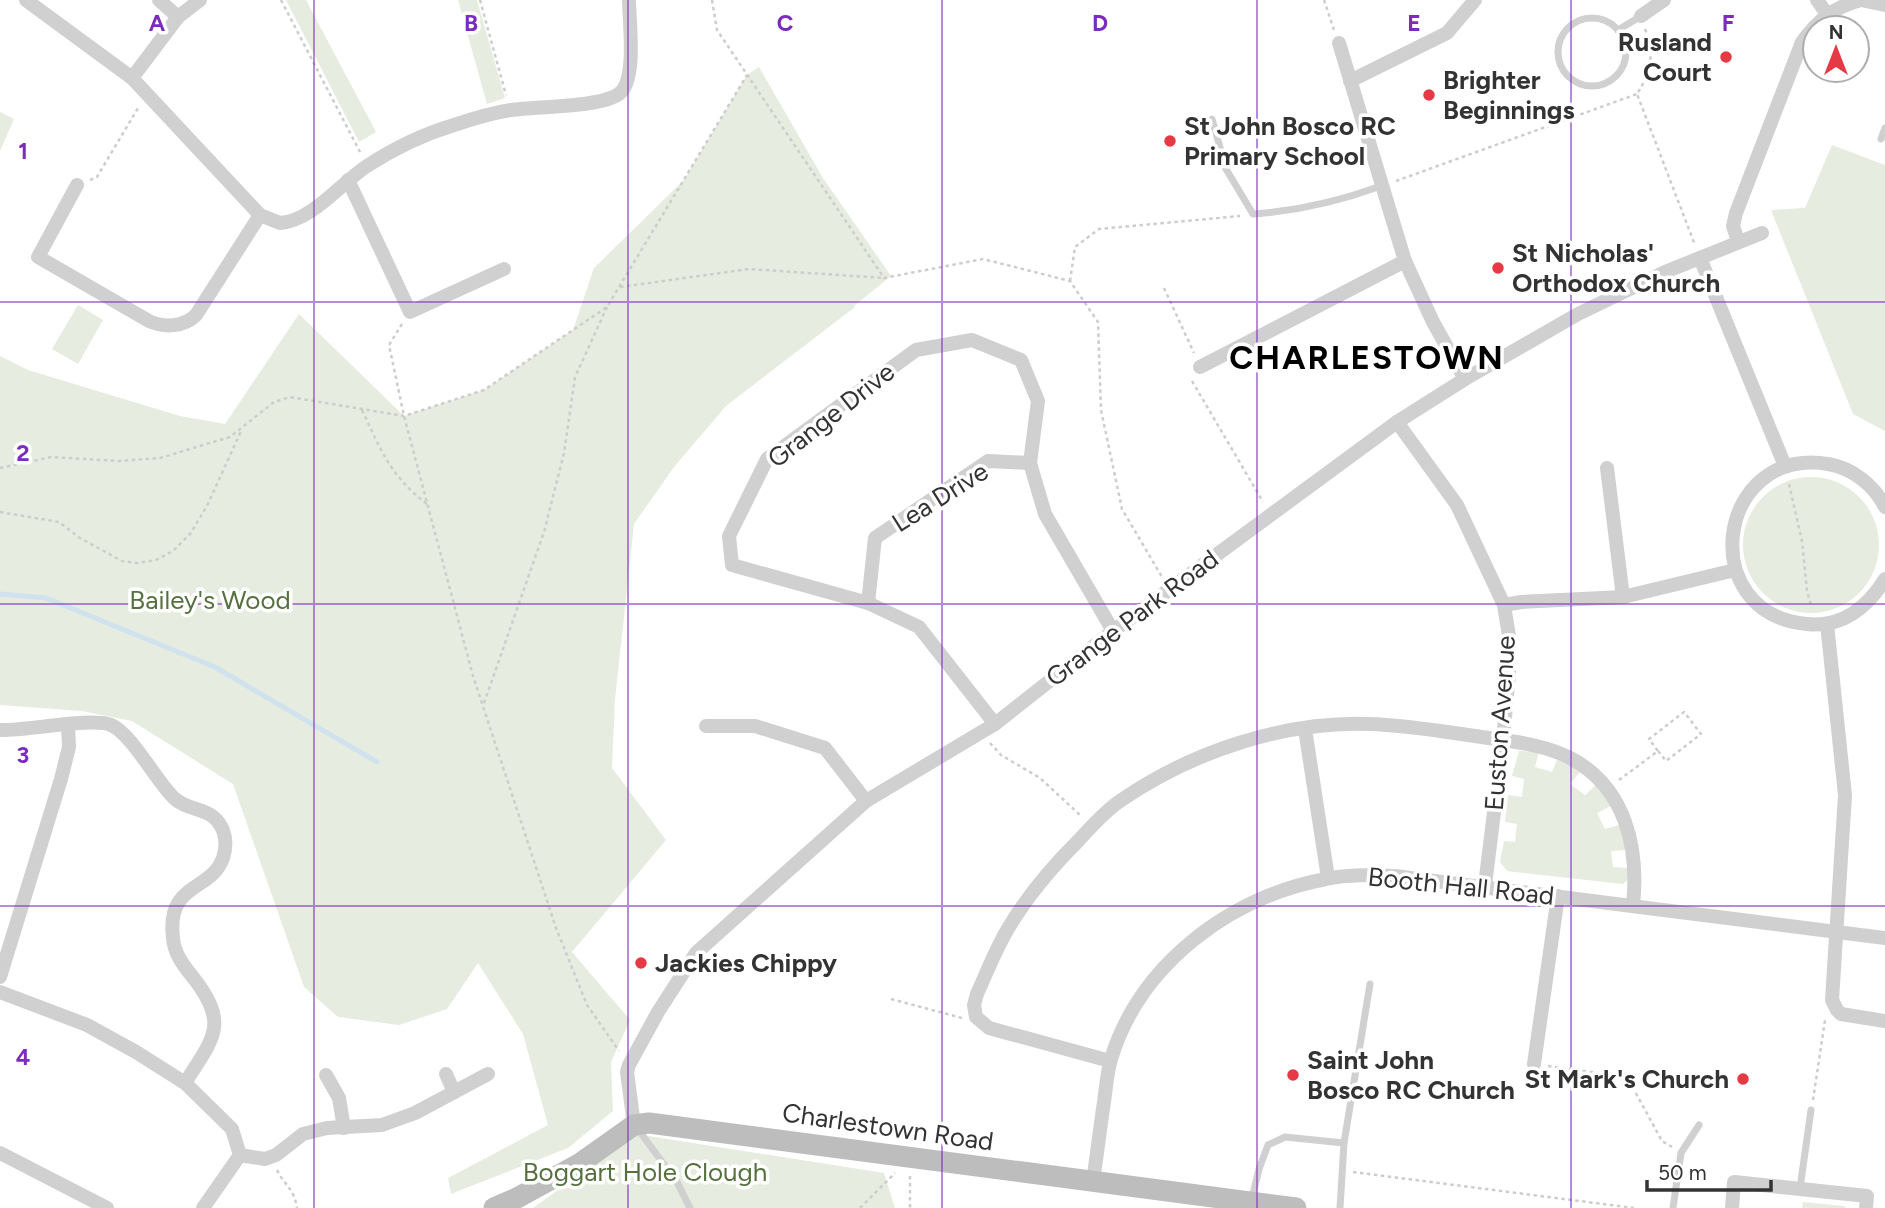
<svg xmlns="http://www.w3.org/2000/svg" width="1885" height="1208" viewBox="0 0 1885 1208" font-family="Figtree,sans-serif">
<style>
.green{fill:#e6ecdf}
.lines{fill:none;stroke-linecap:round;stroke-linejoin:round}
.stream{stroke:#cfe2ee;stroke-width:5}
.path{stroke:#cdcdcd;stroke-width:2.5;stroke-dasharray:3.5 3.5;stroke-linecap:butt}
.lane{stroke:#d0d0d0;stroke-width:7}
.street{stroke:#d0d0d0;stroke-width:14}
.secondary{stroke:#bdbdbd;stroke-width:21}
.grid{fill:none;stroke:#7b2cbf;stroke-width:2;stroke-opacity:0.55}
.poi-dot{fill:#e63946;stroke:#fff;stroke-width:2.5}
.labels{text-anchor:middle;stroke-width:7;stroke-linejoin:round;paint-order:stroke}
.poi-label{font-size:26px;font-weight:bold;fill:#333;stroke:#fff;text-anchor:start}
.street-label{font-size:26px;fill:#333;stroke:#fff}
.park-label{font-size:26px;fill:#56703f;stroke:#fff}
.district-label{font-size:33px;font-weight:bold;letter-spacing:2px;fill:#000;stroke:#fff}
.grid-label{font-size:23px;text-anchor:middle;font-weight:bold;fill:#7b2cbf;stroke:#fff;stroke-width:7;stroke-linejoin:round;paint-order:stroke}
</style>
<rect width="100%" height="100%" fill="#fff"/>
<g class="green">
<polygon points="286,0 306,0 376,132 359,142"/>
<polygon points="458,0 477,0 505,98 487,104"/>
<polygon points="759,67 823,178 891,276 854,306 855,307 726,406 674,467 634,524 615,700 612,768 666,840 572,952 630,1020 611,1062 613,1111 568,1148 451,1194 448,1178 548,1125 523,1034 478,963 447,1009 399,1025 338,1017 304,987 233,784 132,721 82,711 0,705 0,356 28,370 180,416 225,424 299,314 404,416 484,390 573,330 594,268 684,180 747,75"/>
<polygon points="0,112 14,119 0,151"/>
<polygon points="1832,145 1885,165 1885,431 1853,414 1771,210 1805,208"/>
<polygon points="78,305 103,320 78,364 52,349"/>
<circle cx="1811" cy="545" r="68"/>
<polygon points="1519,751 1539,752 1535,767 1552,772 1558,757 1580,772 1570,784 1585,795 1596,785 1613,805 1597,813 1605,829 1622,824 1626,850 1611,851 1613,867 1628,868 1628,880 1623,884 1507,871 1500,862 1504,841 1515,842 1517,824 1505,822 1508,795 1522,797 1524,779 1512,776"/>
<polygon points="636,1134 884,1173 895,1208 533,1208"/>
<polygon points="1803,1202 1844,1206 1846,1208 1802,1208"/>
</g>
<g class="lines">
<polyline class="stream" points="0,594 46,598 215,667 377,762"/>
<g class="path">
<polyline points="281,0 360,152"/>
<polyline points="480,0 506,95"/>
<polyline points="712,0 717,30 884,278 983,259 1070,281 1098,322 1101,410 1122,509 1162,577"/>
<polyline points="1324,0 1334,30"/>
<path d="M1645 29C1655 54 1651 72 1637 94L1695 245"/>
<polyline points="90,180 97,177 138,108"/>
<polyline points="1396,181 1637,94"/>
<polyline points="1070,281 1075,247 1099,229 1240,216"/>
<polyline points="620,287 749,269 884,278"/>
<polyline points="1164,288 1194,353"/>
<polyline points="402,324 389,345 404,416 473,676 556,928 587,1005 619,1051"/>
<polyline points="1192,381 1263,502"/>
<path d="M362 410C381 450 390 476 427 504"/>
<polyline points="0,468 51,457 119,461 160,458 230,437 274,402 290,397 404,416 484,390 607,307 747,75"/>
<polyline points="1789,484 1802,541 1807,591 1812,608"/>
<polyline points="0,512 59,522 80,538 122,561 137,563 156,560 173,551 190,534 207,506 242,429"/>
<polyline points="484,703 544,532 564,453 575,377 607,307"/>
<polyline points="990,743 1001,755 1040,778 1080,815"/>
<polyline points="1619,780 1658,751 1649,739 1684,712 1701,734 1666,761 1658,751"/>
<polyline points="891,999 962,1018"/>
<polyline points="1548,1066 1627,1077 1662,1141 1672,1147"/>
<polyline points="1813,1100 1825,1020"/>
<path d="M277 1170C284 1185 294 1188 297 1208"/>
<polyline points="1353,1172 1634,1208"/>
<polyline points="910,1176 910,1208"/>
<polyline points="860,1208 895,1173"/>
</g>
<g class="lane">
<circle cx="1592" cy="52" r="34"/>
<polyline points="1618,30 1641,16"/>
<path d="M1212 119 1226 169 1253 214C1297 211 1340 201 1381 186"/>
<polyline points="1881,139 1885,128"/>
<polyline points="637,1128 677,1182 690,1208"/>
<polyline points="1800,1188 1811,1110"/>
<polyline points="1252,1198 1259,1169 1268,1145 1285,1137 1344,1143"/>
<polyline points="1340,1208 1344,1143 1370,984"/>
<polyline points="1673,1208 1681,1153 1699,1125"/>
</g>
<g class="street">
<path d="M26 0 132 78 260 215 280 223C312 221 341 183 367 166 393 149 424 134 454 125 472 119 492 113 511 110 536 106 602 108 620 93 637 78 629 22 629 0"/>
<polyline points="159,0 178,17"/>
<polyline points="1817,0 1827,14"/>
<polyline points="1861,0 1885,5"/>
<polyline points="1641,16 1664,0"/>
<polyline points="1339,43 1405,261 1433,322 1465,379"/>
<polyline points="132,78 178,17 200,0"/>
<polyline points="1350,81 1447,33 1475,0"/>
<polyline points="348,180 410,312 504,269"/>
<path d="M77 185 38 257 149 321C164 328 184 327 196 315L260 215"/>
<path d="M1738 241 1733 226 1736 213 1802 42C1818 20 1834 7 1861 0"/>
<polyline points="1700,258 1785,466"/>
<polyline points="1200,367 1405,261"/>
<polyline points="1397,422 1457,505 1504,605 1509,636 1509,673 1503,740 1485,885"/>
<polyline points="1607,468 1623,597"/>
<path d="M1885 507C1874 485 1852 468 1828 464 1716 446 1694 614 1807 624 1842 628 1868 607 1885 579"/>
<polyline points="868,603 875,538 988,461 1030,463"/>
<polyline points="1504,605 1521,602 1623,597 1735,570"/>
<polyline points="1827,624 1845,795 1832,1000 1837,1010 1841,1014 1885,1021"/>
<polyline points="995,724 919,627 868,603 732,565 729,536 767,459 916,350 972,340 1021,360 1038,401 1030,463 1045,514 1113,631"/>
<polyline points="706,726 755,726 825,748 866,801"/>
<polyline points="1305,729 1328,878"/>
<path d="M0 730C26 731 93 717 111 725 132 734 156 781 174 798 187 811 208 807 219 823 226 833 227 846 223 858 211 892 166 882 173 938 174 953 183 965 192 976 230 1024 214 1037 185 1083"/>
<polyline points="0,977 61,779 69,747 68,726"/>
<polyline points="0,992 87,1025 136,1052 185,1083 232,1129 240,1155 203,1208"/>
<path d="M1110 1061 989 1028 976 1017 974 1005 977 994C987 972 996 948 1009 927 1028 895 1052 867 1078 841 1091 827 1105 811 1120 801 1191 752 1283 721 1369 724 1405 725 1440 731 1475 736 1506 741 1543 743 1572 759 1626 788 1639 849 1633 905"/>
<polyline points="1534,1064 1558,896"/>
<polyline points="446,1074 454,1092"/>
<polyline points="326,1075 339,1098 344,1128"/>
<polyline points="634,1125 627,1072 629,1065 658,1012 696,953 866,801 995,724 1113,631 1397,422 1465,379 1578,314 1665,272 1762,233"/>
<polyline points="0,1153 107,1208"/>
<polyline points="240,1155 265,1159 276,1155 303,1134 327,1128 382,1125 415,1113 488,1074"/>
<path d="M1093 1181C1097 1155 1100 1128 1104 1102 1106 1088 1107 1073 1111 1059 1140 964 1230 897 1326 879 1349 874 1372 875 1395 876L1885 938"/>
<polyline points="1732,1208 1734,1182 1867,1196 1866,1208"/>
</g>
<polyline class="secondary" points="494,1208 517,1198 579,1164 634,1125 649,1123 1296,1208"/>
</g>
<path class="grid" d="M314 0V1208M628 0V1208M942 0V1208M1257 0V1208M1571 0V1208M0 302H1885M0 604H1885M0 906H1885"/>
<g class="poi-dot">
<circle cx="1726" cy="57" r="7"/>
<circle cx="1429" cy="95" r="7"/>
<circle cx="1170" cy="141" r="7"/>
<circle cx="1498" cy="268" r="7"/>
<circle cx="641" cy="963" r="7"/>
<circle cx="1293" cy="1075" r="7"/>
<circle cx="1743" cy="1079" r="7"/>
</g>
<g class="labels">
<g class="poi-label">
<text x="1712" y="51" text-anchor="end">Rusland<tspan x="1712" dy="30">Court</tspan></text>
<text x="1443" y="89">Brighter<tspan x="1443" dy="30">Beginnings</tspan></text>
<text x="1184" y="135">St John Bosco RC<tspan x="1184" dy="30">Primary School</tspan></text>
<text x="1512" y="262">St Nicholas'<tspan x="1512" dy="30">Orthodox Church</tspan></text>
<text x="655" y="972">Jackies Chippy</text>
<text x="1307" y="1069">Saint John<tspan x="1307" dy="30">Bosco RC Church</tspan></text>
<text x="1729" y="1088" text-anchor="end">St Mark's Church</text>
</g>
<g class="street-label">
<text transform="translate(831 415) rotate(-38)" y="9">Grange Drive</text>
<text transform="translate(940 497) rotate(-32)" y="9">Lea Drive</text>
<text transform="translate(1132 618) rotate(-37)" y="9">Grange Park Road</text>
<text transform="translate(1500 723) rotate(-86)" y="9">Euston Avenue</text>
<text transform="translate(1461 886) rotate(6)" y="9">Booth Hall Road</text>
<text transform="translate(888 1127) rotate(8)" y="9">Charlestown Road</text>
</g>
<g class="park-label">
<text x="210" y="609">Bailey's Wood</text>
<text x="645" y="1181">Boggart Hole Clough</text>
</g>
<g class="district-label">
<text x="1367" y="369">CHARLESTOWN</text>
</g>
</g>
<g class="grid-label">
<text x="157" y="31">A</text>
<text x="471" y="31">B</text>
<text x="785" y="31">C</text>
<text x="1100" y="31">D</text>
<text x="1414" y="31">E</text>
<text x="1728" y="31">F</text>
<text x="23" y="159">1</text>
<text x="23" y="461">2</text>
<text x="23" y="763">3</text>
<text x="23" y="1065">4</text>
</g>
<g transform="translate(1836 49)"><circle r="33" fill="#ffffff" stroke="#adadad" stroke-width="2"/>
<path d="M0-5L12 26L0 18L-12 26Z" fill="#e63946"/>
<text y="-10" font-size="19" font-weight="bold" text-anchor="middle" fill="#333333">N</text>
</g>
<path d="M1647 1180v10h124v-10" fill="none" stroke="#333333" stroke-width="3.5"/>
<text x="1658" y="1180" font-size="21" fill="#333333" stroke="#ffffff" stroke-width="5" paint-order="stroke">50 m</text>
</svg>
